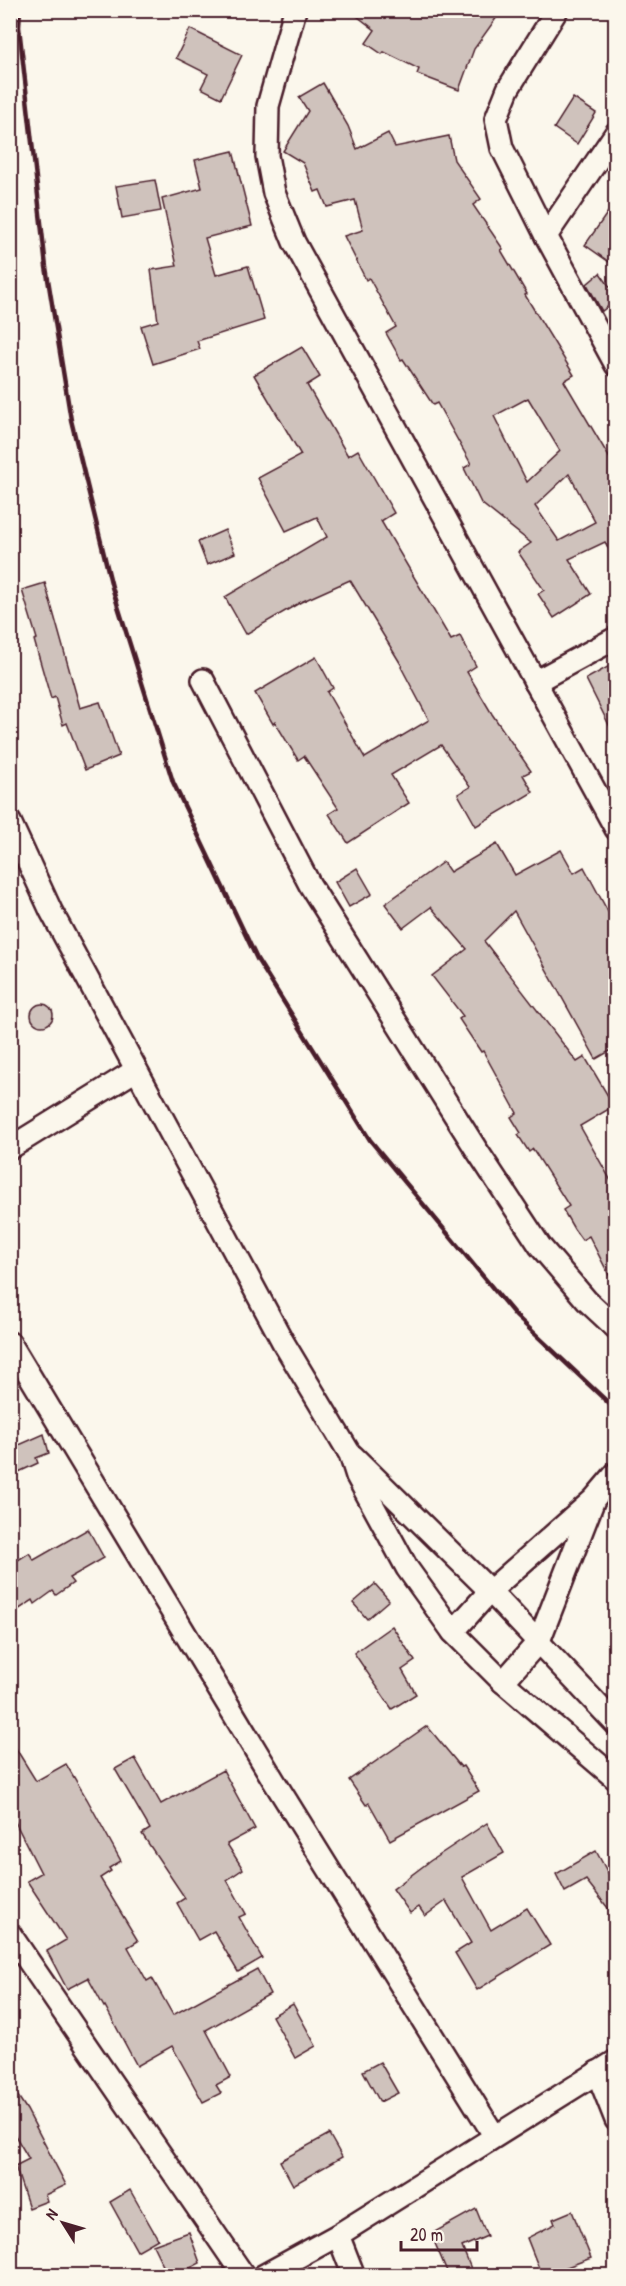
<svg xmlns="http://www.w3.org/2000/svg" width="626" height="2286" viewBox="0 0 626 2286" font-family="'Patrick Hand',sans-serif">
<style>
.building{fill:#cfc2bc;stroke:#4a1f2b;stroke-width:1.5;fill-rule:evenodd}
.lines{fill:none;stroke-linecap:round;stroke-linejoin:round}
.street-casing{stroke:#4a1f2b;stroke-width:26}
.street{stroke:#fbf7ec;stroke-width:21}
.rail{stroke:#4a1f2b;stroke-width:4.5}
</style>
<rect width="100%" height="100%" fill="#fbf7ec"/>
<filter id="ink" filterUnits="userSpaceOnUse"><feTurbulence type="fractalNoise" baseFrequency=".0167" numOctaves="2"/><feDisplacementMap in="SourceGraphic" scale="12" xChannelSelector="R" yChannelSelector="G"/><feConvolveMatrix kernelMatrix="1 2 1 2 8 2 1 2 1" color-interpolation-filters="sRGB"/></filter>
<g filter="url(#ink)">
<g class="building">
<polygon points="349,10 502,10 474,49 459,90 417,74 419,69 384,52 382,54 366,43 375,30"/>
<polygon points="190,29 242,55 221,98 201,88 208,74 176,58"/>
<path d="M323 83 348 126 357 149 388 133 395 147 449 136 454 160 481 199 473 205 503 249 501 250 527 294 525 295 574 375 564 381 615 467V561L605 542 569 559 591 594 554 618 538 594 544 590 518 552 531 543 481 503 464 468 471 464 437 403 433 405 403 359 401 360 386 333 396 327 369 278 366 280 344 236 363 230 355 200 327 207 320 190 315 192 303 163 283 151 308 111 299 97ZM528 398 560 451 527 482 494 416ZM569 474 595 522 559 541 535 506Z"/>
<polygon points="573,98 596,113 577,144 554,128"/>
<polygon points="233,151 252,226 205,238 216,275 248,266 264,320 197,341 200,349 153,364 141,326 158,321 151,270 177,266 162,199 202,188 195,160"/>
<polygon points="155,180 161,211 122,218 116,186"/>
<polygon points="615,202 615,266 585,245"/>
<polygon points="600,273 615,294 615,301 602,311 587,284"/>
<polygon points="302,347 320,377 307,385 348,456 358,450 394,513 381,521 451,640 460,636 476,666 467,672 492,714 531,771 523,775 533,792 476,826 458,794 470,787 441,745 391,775 409,803 348,843 329,814 338,808 304,756 298,760 275,722 273,724 255,693 316,657 333,688 327,692 365,758 429,720 401,667 402,666 350,580 301,602 246,634 225,597 327,537 317,517 286,531 258,478 301,455 254,375"/>
<polygon points="225,530 235,553 207,565 198,542"/>
<polygon points="45,583 80,708 100,702 119,756 85,770 67,723 63,725 55,697 51,699 34,640 37,639 22,590"/>
<polygon points="615,663 615,737 586,679"/>
<polygon points="497,844 515,875 561,850 574,873 584,867 615,925 615,1048 596,1059 514,911 484,941 577,1062 585,1057 614,1106 580,1126 615,1188 615,1287 589,1236 582,1240 574,1229 563,1210 569,1206 533,1149 529,1152 518,1135 521,1133 511,1117 517,1113 483,1051 481,1052 459,1019 463,1016 432,976 467,949 431,907 403,928 385,904 443,862 450,872"/>
<polygon points="357,868 372,894 349,907 335,882"/>
<circle cx="42" cy="1015" r="11"/>
<polygon points="44,1434 49,1453 36,1458 38,1463 10,1476 10,1449"/>
<polygon points="88,1529 104,1558 69,1578 73,1583 56,1595 53,1591 35,1604 33,1600 10,1615 10,1565 29,1553 34,1560"/>
<polygon points="375,1584 389,1600 367,1619 353,1603"/>
<polygon points="392,1626 415,1661 402,1670 416,1694 392,1709 354,1653"/>
<polygon points="427,1726 461,1767 463,1766 479,1791 390,1840 369,1803 366,1805 349,1780"/>
<polygon points="10,1739 36,1781 66,1764 87,1799 121,1861 109,1868 111,1871 100,1878 138,1941 128,1947 147,1981 152,1978 173,2015 257,1969 270,1994 206,2030 231,2077 216,2085 221,2093 203,2102 172,2046 137,2066 105,2006 104,2007 88,1978 67,1989 47,1951 66,1940 27,1881 41,1873 10,1812"/>
<polygon points="135,1758 161,1804 223,1770 255,1829 227,1844 243,1869 227,1880 246,1914 239,1917 262,1958 238,1972 214,1931 198,1940 177,1903 185,1898 142,1834 150,1829 115,1769"/>
<polygon points="487,1823 504,1853 462,1877 491,1930 527,1908 550,1945 477,1990 455,1953 471,1943 446,1901 425,1916 419,1907 410,1913 393,1889 430,1861"/>
<polygon points="596,1851 615,1886 615,1917 586,1880 565,1892 556,1874"/>
<polygon points="293,2004 316,2046 295,2058 272,2016"/>
<polygon points="380,2062 398,2093 380,2102 363,2071"/>
<polygon points="10,2084 27,2110 66,2185 45,2195 47,2201 29,2208 15,2166 29,2159 10,2127"/>
<polygon points="329,2134 342,2157 293,2185 280,2161"/>
<polygon points="130,2190 158,2239 137,2251 110,2202"/>
<polygon points="476,2209 487,2236 462,2247 474,2276 449,2276 431,2234"/>
<polygon points="572,2211 591,2258 548,2274 546,2269 540,2271 527,2238 555,2224 553,2219"/>
<polygon points="189,2232 200,2263 175,2276 168,2276 153,2245"/>
</g>
<g class="lines">
<g class="street-casing">
<g id="street">
<polyline points="295,10 268,106 267,156 274,193 294,242 616,829"/>
<polyline points="557,10 508,89 496,119 502,148 546,236 616,365"/>
<polyline points="546,236 616,133"/>
<polyline points="203,680 310,885 476,1149 540,1246 587,1301 616,1328"/>
<polyline points="535,682 616,638"/>
<polyline points="10,822 51,911 283,1342 350,1454 357,1476 407,1568 453,1632 503,1682 616,1779"/>
<polyline points="10,1148 136,1070"/>
<polyline points="10,1343 274,1781 494,2135"/>
<polyline points="353,1456 490,1591 616,1724"/>
<polyline points="453,1632 490,1591 594,1499 616,1473"/>
<polyline points="503,1682 539,1641 593,1502"/>
<polyline points="10,1934 244,2276"/>
<polyline points="597,2072 616,2120"/>
<polyline points="338,2235 354,2276"/>
<polyline points="263,2276 338,2235 616,2061"/>
</g>
</g>
<use href="#street" class="street"/>
<polyline class="rail" points="20,10 19,27 46,267 71,420 112,587 173,782 257,959 370,1140 516,1316 616,1410"/>
</g>
</g>
<rect width="626" height="2286" fill="none" stroke="#fbf7ec" stroke-width="36"/>
<rect x="18" y="18" width="590" height="2250" fill="none" stroke="#4a1f2b" stroke-width="2" filter="url(#ink)"/>
<g transform="translate(63 2223) rotate(307)" stroke="#fbf7ec" stroke-width="4.5" paint-order="stroke">
<path d="M0-4.5L10 22L0 15L-10 22Z" fill="#4a1f2b"/>
<text y="-9" font-size="16" font-weight="bold" text-anchor="middle" fill="#4a1f2b">N</text>
</g>
<path d="M401 2241v9h76v-9" fill="none" stroke="#4a1f2b" stroke-width="3"/>
<text x="410" y="2241" font-size="18" fill="#4a1f2b" stroke="#fbf7ec" stroke-width="4.5" paint-order="stroke">20 m</text>
</svg>
